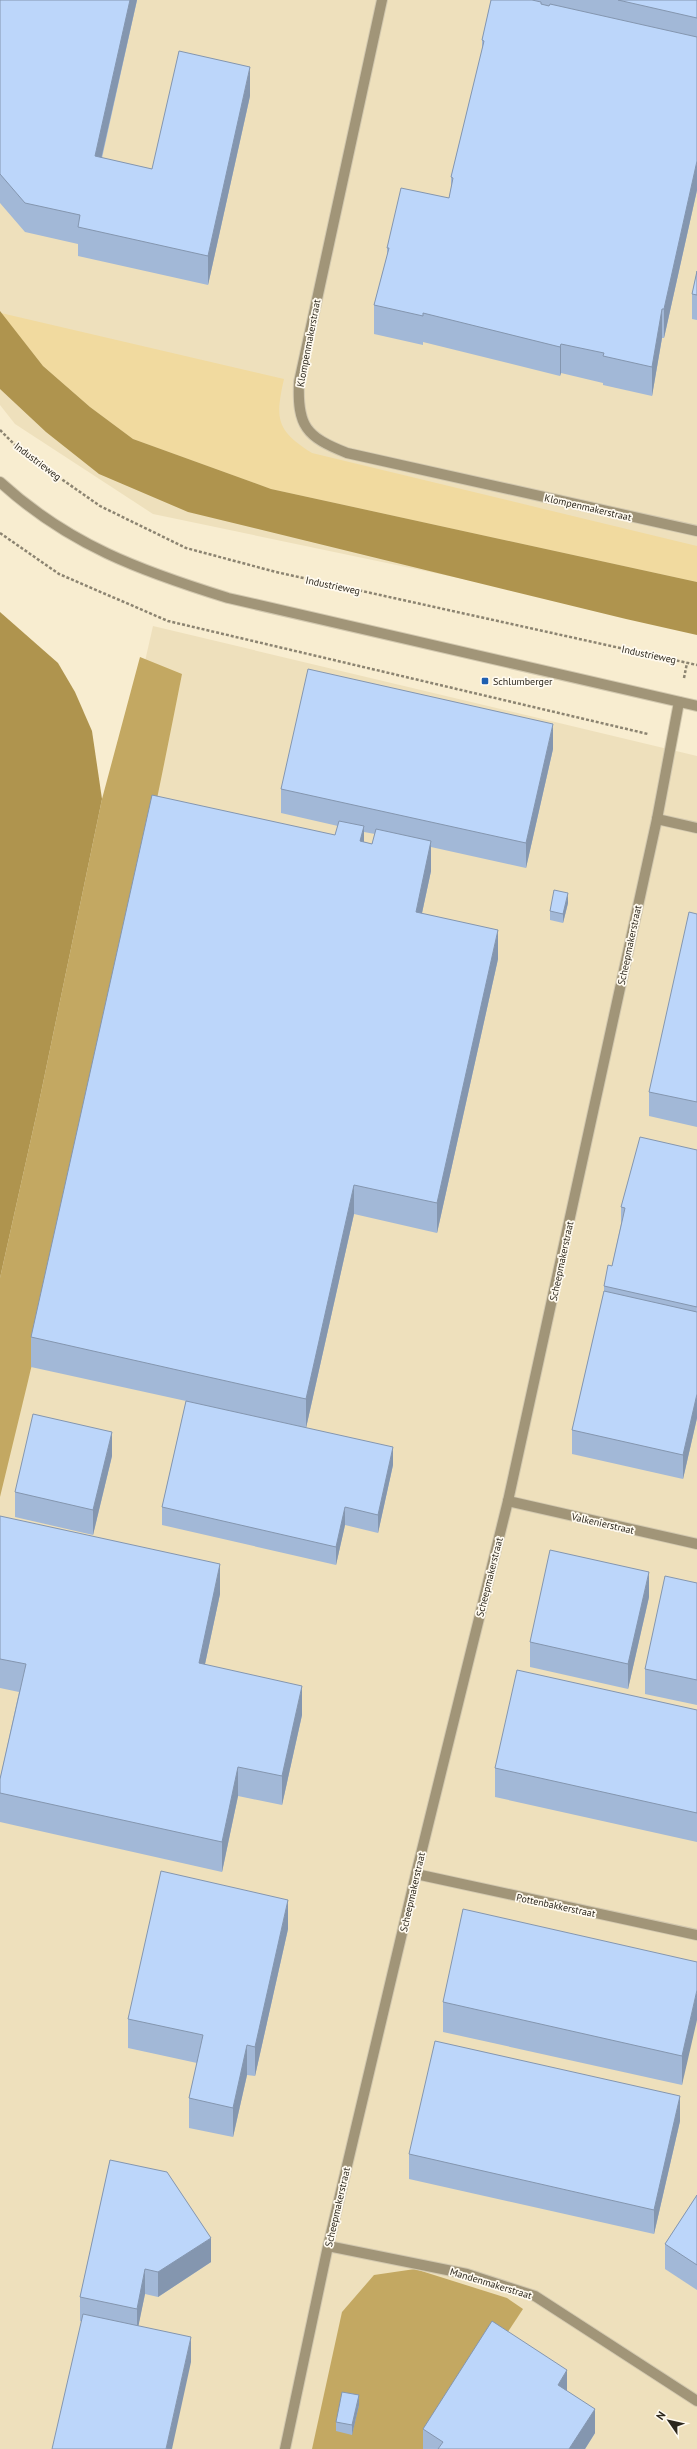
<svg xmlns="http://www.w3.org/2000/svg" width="697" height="2449" viewBox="0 0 697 2449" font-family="'PT Sans',sans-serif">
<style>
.built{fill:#eee0bc}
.green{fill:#f1da9f}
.forest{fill:#c3a862}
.water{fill:#af944e}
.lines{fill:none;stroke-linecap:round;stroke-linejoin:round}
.minor-casing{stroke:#d3c9b0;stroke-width:12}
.tertiary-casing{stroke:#d3c9b0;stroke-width:12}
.path{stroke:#8c8471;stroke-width:2.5;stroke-dasharray:3 2;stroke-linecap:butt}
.minor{stroke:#a19578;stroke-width:10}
.tertiary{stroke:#a19578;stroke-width:10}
.wall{fill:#a2b8d7;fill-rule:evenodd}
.shaded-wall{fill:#8496af}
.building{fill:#bcd6fa;stroke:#8496af}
.poi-dot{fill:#1f5fb0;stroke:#fffaef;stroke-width:1.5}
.labels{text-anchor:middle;stroke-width:3.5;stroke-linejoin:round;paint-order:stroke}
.street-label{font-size:10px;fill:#2c271d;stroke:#fffaef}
.poi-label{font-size:10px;fill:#2c271d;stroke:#fffaef;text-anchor:start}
</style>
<rect width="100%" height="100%" fill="#f8edd0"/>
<g class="built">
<polygon points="0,0 697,0 697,628 153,514 15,424 0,405"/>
<polygon points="153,626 697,756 697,2449 0,2449 0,1299"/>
</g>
<path class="green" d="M1 313 284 379C275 419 276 430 312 453L697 546V582L271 489 133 439 90 407 43 366Z"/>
<g class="forest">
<path d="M140 657 182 674C128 949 67 1224 0 1497V1278L37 1112 102 799Z"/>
<polygon points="415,2269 507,2298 523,2309 431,2449 312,2449 342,2312 374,2275"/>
</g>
<g class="water">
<polygon points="0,311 43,366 90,407 133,439 271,489 697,582 697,635 626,619 188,512 99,474 46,432 0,389"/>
<polygon points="0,612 58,663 75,692 92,731 102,799 37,1112 0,1278"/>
</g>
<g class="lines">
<g class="minor-casing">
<g id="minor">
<path d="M382 0 299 382C297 426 306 437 347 453L697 531"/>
<polyline points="657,819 697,828"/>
<polyline points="508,1501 697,1544"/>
<polyline points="416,1874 697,1935"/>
<polyline points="328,2246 467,2274 535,2296 697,2401"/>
<polyline points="285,2449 328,2246 416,1874 508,1501 657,819 679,702"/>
</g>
</g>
<g class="tertiary-casing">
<path id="tertiary" d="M0 482C69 545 141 571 228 598L697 706"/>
</g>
<g class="path">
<polyline points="0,430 20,450 100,506 186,548 276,572 697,665"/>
<polyline points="0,533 59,574 168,621 648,734"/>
<polyline points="684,678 687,663"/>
</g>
<use href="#minor" class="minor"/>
<use href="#tertiary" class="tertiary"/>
</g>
<g class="wall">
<polygon points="0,0 137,0 102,158 152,169 250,96 208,285 78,256 78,244 25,232 0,203"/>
<polygon points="491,0 697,0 697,190 664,338 662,338 652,396 603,385 603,383 561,373 560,376 423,342 423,345 374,334 374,305 387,256 387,248 449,198 451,188 451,177 482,51 482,40"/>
<polygon points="697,271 697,320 692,319 692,294"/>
<path d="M553 749 526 868 431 847V871L422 913 498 959 437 1233 354 1214 306 1428 393 1465 378 1533 345 1525 336 1565 162 1525V1507L186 1401 31 1367V1337L335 835 338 826 281 813V789ZM364 832 375 834 372 844 364 842Z"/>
<polygon points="568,903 563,923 550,920 550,911"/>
<polygon points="697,914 697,1127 649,1116 649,1092"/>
<polygon points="697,1150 697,1418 683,1479 572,1454 572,1430 604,1291 604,1286 612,1266 621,1224 621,1207"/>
<polygon points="112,1456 93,1535 15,1517 15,1492"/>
<polygon points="0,1516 220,1594 205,1664 302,1715 282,1805 238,1796 222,1872 0,1822 0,1779 19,1692 0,1688"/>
<polygon points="697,1583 697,1705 645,1694 645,1669"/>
<polygon points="649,1597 628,1689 530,1667 530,1642"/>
<polygon points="697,1710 697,1842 495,1797 495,1768"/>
<polygon points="288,1929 255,2076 247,2075 233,2137 189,2128 189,2098 197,2063 128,2048 128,2019"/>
<polygon points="697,1962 682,2085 443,2032 443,2002"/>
<polygon points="680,2121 654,2234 409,2179 409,2154"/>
<polygon points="110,2160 211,2262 158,2297 145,2294 138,2326 191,2362 80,2321 80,2297"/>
<polygon points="697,2195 697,2290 665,2269 665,2244"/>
<polygon points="567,2391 595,2433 585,2449 423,2449 423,2429"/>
<polygon points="359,2405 352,2435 336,2431 336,2422"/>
</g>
<g class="shaded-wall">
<polygon points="130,0 137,0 95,186 95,156"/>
<polygon points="250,67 250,96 208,285 208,256"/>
<polygon points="697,161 697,190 664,338 664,309"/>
<polygon points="662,309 662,338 652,396 652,367"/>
<polygon points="561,344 561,373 560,376 560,347"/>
<polygon points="553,724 553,749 526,868 526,843"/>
<polygon points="364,826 364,855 360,841"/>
<polygon points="431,841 431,871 416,941 416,912"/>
<polygon points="568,893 568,903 563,923 563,914"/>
<polygon points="498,930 498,959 437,1233 437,1203"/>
<polygon points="354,1185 354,1214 306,1428 306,1399"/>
<polygon points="697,1394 697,1418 683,1479 683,1455"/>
<polygon points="112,1432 112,1456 93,1535 93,1510"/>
<polygon points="393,1447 393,1465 378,1533 378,1515"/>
<polygon points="345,1507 345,1525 336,1565 336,1547"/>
<polygon points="220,1564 220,1594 199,1692 199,1663"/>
<polygon points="649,1572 649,1597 628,1689 628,1664"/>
<polygon points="302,1686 302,1715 282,1805 282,1776"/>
<polygon points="238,1767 238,1796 222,1872 222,1842"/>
<polygon points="288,1900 288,1929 255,2076 255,2047"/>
<polygon points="697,1990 697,2020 682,2085 682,2056"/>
<polygon points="247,2045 247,2075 233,2137 233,2108"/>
<polygon points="680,2096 680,2121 654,2234 654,2210"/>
<polygon points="211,2238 211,2262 158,2297 158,2272"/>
<polygon points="145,2269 145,2294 137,2333 137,2309"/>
<polygon points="191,2337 191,2362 172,2449 166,2449"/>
<polygon points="567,2370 567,2394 558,2385"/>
<polygon points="359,2395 359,2405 352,2435 352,2425"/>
<polygon points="595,2409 595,2433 585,2449 569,2449"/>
</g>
<g class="building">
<polygon points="0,0 130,0 95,156 152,169 179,51 250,67 208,256 78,227 80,215 25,203 0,174"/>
<polygon points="491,0 532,0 541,2 541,4 549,6 550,4 697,37 697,161 664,309 662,309 652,367 603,356 604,353 561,344 560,347 423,313 423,316 374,305 389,248 387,248 401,188 449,198 453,178 451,177 484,41 482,40"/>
<polygon points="618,0 697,0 697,18"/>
<polygon points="697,271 697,295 692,294"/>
<polygon points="308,669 553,724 526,843 281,789"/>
<polygon points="152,795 335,835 339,821 364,826 360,841 372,844 376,829 431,841 416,912 498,930 437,1203 354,1185 306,1399 31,1337"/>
<polygon points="554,890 568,893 563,914 550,911"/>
<polygon points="689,912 697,914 697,1102 649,1092"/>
<polygon points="640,1137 697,1150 697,1307 604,1286 608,1265 612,1266 625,1208 621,1207"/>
<polygon points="604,1291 697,1312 697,1394 683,1455 572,1430"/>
<polygon points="186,1401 393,1447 378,1515 345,1507 336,1547 162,1507"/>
<polygon points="33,1414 112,1432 93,1510 15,1492"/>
<polygon points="0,1516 220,1564 199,1663 302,1686 282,1776 238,1767 222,1842 0,1793 0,1779 26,1664 0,1659"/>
<polygon points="550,1550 649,1572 628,1664 530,1642"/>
<polygon points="665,1576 697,1583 697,1680 645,1669"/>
<polygon points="517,1670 697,1710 697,1813 495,1768"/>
<polygon points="161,1871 288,1900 255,2047 247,2045 233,2108 189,2098 203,2035 128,2019"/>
<polygon points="463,1909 697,1962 697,1990 682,2056 443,2002"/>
<polygon points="435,2041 680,2096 654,2210 409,2154"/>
<polygon points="110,2160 167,2172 211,2238 158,2272 145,2269 137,2309 80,2297"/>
<polygon points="697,2195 697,2265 665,2244"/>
<polygon points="83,2314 191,2337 166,2449 52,2449"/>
<polygon points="492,2321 567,2370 558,2385 595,2409 569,2449 438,2449 443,2442 423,2429"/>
<polygon points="342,2392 359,2395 352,2425 336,2422"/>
</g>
<rect class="poi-dot" x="481" y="677" width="8" height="8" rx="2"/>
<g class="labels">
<g class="street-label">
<text transform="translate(308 343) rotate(-79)" y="4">Klompenmakerstraat</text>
<text transform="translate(38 461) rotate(37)" y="4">Industrieweg</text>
<text transform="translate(588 507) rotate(13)" y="4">Klompenmakerstraat</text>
<text transform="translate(333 585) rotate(12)" y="4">Industrieweg</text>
<text transform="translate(649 654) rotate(12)" y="4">Industrieweg</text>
<text transform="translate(629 945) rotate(-78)" y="4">Scheepmakerstraat</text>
<text transform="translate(561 1261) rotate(-78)" y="4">Scheepmakerstraat</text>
<text transform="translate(603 1523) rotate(13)" y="4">Valkenierstraat</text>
<text transform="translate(489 1577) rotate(-76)" y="4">Scheepmakerstraat</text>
<text transform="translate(412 1892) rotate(-77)" y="4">Scheepmakerstraat</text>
<text transform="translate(556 1905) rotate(12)" y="4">Pottenbakkerstraat</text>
<text transform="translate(337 2207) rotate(-77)" y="4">Scheepmakerstraat</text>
<text transform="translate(491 2283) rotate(17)" y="4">Mandenmakerstraat</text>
</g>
<g class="poi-label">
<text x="493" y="685">Schlumberger</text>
</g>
</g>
<g transform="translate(669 2421) rotate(304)" stroke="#fffaef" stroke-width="3" paint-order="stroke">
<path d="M0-3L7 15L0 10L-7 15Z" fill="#2c271d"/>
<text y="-6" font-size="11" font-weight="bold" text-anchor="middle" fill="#2c271d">N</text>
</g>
</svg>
